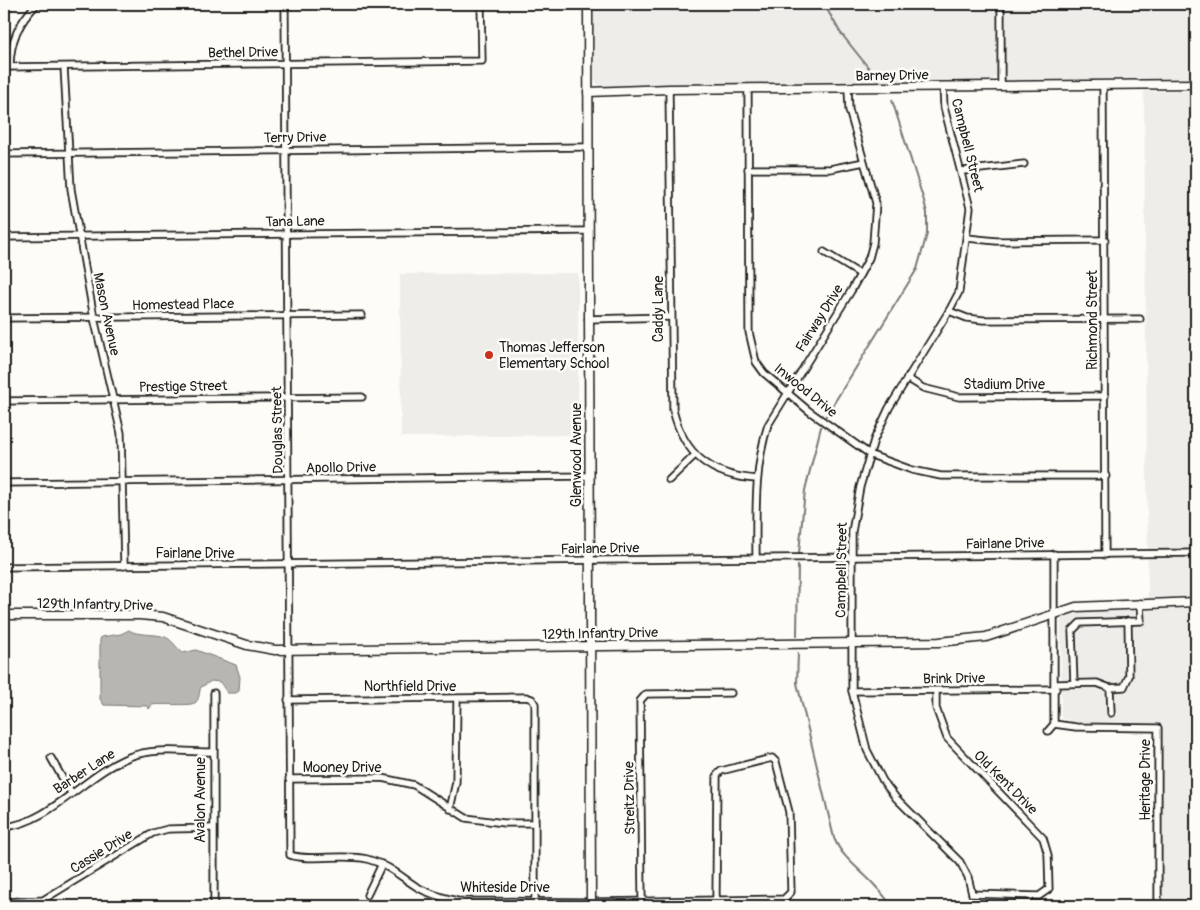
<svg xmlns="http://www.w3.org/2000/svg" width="1200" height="910" viewBox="0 0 1200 910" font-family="Pangolin,sans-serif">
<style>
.built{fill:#eeede9}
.water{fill:#b7b6b2;stroke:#797876}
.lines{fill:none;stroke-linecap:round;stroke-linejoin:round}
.stream{stroke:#797876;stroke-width:2}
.minor-casing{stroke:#1c1c1c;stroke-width:9}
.tertiary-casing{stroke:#1c1c1c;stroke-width:11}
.minor{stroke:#fdfcf7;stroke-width:5.5}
.tertiary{stroke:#fdfcf7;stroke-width:8}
.poi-dot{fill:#c8321e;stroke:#fdfcf7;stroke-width:2}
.labels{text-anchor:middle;stroke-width:5;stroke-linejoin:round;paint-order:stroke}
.street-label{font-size:14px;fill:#1c1c1c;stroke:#fdfcf7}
.poi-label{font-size:14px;fill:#1c1c1c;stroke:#fdfcf7;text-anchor:start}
</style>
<rect width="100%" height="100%" fill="#fdfcf7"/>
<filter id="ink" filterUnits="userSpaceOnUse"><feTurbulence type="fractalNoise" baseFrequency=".02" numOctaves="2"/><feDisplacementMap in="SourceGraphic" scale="10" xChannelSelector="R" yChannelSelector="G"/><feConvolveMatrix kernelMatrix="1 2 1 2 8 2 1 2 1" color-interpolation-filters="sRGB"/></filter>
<g filter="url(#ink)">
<g class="built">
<polygon points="593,4 752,4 752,7 855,4 1196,4 1196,80 1009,83 1003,77 1007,5 996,4 996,76 991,82 599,87 594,79"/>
<polygon points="1144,91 1196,91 1196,597 1148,599"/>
<polygon points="578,273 578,435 401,437 400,274"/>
<polygon points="1196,608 1196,906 1162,906 1159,724 1079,723 1061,718 1061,617 1091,610"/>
</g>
<path class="water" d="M129 630C137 636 154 633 165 637 173 640 176 648 183 653L196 650 236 665 240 677 239 691 236 693H227L220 682 211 681 201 687C199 691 200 698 196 702 192 707 161 703 152 705L149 709 148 706 104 705 100 699V640L101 637 121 634Z"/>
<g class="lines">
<g class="stream">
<polyline points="824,4 840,32 879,81"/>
<polyline points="826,416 917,269 927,234 927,213 924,201 892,100"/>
<polyline points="799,553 805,490 821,427"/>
<polyline points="797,636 798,565"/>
<path d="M798 653 797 683 834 838C843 860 862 870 877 888 883 894 887 900 892 906"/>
</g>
<g class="minor-casing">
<g id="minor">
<path d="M285 4 290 855C311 862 343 853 367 859 387 864 400 876 417 887 429 894 444 898 457 901L591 902 784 899 791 892 789 812 776 762 772 758 721 771 717 775 716 898"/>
<polyline points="1001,4 1001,86"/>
<polyline points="4,67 482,61 481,4"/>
<path d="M10 67C10 41 19 22 37 4"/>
<polyline points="64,67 71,189 94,318 121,433 124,566"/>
<polyline points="1103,85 1105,555"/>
<path d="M669 89 673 410C684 455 711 476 757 479"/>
<polyline points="748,89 749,332 756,362 764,373 809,411 871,455 912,470 941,476 1106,476"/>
<polyline points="4,154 587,147"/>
<polyline points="748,169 830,169 864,162"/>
<polyline points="963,171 1024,164"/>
<polyline points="4,237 587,231"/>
<polyline points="967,238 996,241 1105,240"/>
<polyline points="824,252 860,274"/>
<polyline points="949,311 967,318 983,320 1140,319"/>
<polyline points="4,318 362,315"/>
<polyline points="588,319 671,317"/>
<polyline points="907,378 923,388 959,397 1105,396"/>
<polyline points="4,401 362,397"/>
<polyline points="669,480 695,455"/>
<polyline points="4,483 588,476"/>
<path d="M756 558C756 513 754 468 768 425L851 291 869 258 873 243 876 203 849 110 848 88"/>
<polyline points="4,567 1196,553"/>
<polyline points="1074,683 1072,631 1080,623 1141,621 1140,603"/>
<polyline points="1056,684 1097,683 1110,688 1111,713"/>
<polyline points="1110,688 1124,687 1129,676 1128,621"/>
<polyline points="852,691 1056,689"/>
<polyline points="936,691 936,708 947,738 1043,838 1048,855 1049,889 1039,896 972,894 968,877 960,862 896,798 883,781 867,750 852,691 852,532 860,487 874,440 889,408 949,311 959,292 970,208 944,107 943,86"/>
<polyline points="288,700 526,697 532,699 535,704 535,900"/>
<polyline points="1054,724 1076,727 1158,728 1158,906"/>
<polyline points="1048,731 1054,724 1054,554"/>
<polyline points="51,758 71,793"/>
<polyline points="289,779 382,778 414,785 466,818 504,823 535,823"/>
<polyline points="450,809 456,782 457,699"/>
<path d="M4 827C50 823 86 774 129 757 154 747 186 752 212 752"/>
<polyline points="367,895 382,864"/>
<polyline points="642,900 640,701 646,694 731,693"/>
<polyline points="4,902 43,900 153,833 168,829 213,828"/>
<polyline points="214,906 214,693"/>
</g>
</g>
<g class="tertiary-casing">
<g id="tertiary">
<polyline points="588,4 591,906"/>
<polyline points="588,92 669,89 1196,84"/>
<polyline points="4,615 139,615 163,617 247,645 275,650 939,642 986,637 1076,607 1196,602"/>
</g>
</g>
<use href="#minor" class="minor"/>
<use href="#tertiary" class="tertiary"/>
</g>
</g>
<circle class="poi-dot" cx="489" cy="355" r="5"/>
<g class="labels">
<g class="street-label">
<text transform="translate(243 52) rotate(-1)" y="5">Bethel Drive</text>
<text transform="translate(892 75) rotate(-1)" y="5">Barney Drive</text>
<text transform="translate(295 137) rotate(-1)" y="5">Terry Drive</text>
<text transform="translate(968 145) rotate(76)" y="5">Campbell Street</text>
<text transform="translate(295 221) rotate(-1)" y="5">Tana Lane</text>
<text transform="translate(183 304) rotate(-1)" y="5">Homestead Place</text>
<text transform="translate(658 309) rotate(-90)" y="5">Caddy Lane</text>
<text transform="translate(107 314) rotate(78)" y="5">Mason Avenue</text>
<text transform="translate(819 318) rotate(-58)" y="5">Fairway Drive</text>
<text transform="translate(1092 320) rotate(-90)" y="5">Richmond Street</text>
<text x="1004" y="389">Stadium Drive</text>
<text transform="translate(183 386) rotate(-1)" y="5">Prestige Street</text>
<text transform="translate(806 390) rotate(39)" y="5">Inwood Drive</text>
<text transform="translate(277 430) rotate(-91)" y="5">Douglas Street</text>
<text transform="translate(576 455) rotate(-90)" y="5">Glenwood Avenue</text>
<text transform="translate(341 467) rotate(-1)" y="5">Apollo Drive</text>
<text transform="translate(1005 543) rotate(-1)" y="5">Fairlane Drive</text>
<text transform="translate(600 548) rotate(-1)" y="5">Fairlane Drive</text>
<text x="195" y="558">Fairlane Drive</text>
<text transform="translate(841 570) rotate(-89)" y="5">Campbell Street</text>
<text transform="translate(95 604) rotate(1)" y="5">129th Infantry Drive</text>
<text transform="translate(600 633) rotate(-1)" y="5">129th Infantry Drive</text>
<text transform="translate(954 678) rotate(-1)" y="5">Brink Drive</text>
<text x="410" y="691">Northfield Drive</text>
<text x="342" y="772">Mooney Drive</text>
<text transform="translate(84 771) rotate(-33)" y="5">Barber Lane</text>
<text transform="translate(1145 780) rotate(-90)" y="5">Heritage Drive</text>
<text transform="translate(1006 782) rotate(45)" y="5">Old Kent Drive</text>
<text transform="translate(629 798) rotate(-91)" y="5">Streitz Drive</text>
<text transform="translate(200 800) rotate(-90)" y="5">Avalon Avenue</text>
<text transform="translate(101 851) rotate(-32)" y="5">Cassie Drive</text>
<text x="505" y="892">Whiteside Drive</text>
</g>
<g class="poi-label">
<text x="499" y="352">Thomas Jefferson<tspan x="499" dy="16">Elementary School</tspan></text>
</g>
</g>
<rect width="1200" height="910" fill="none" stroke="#fdfcf7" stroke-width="20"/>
<rect x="10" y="10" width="1180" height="890" fill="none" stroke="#1c1c1c" stroke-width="2" filter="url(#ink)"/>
</svg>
